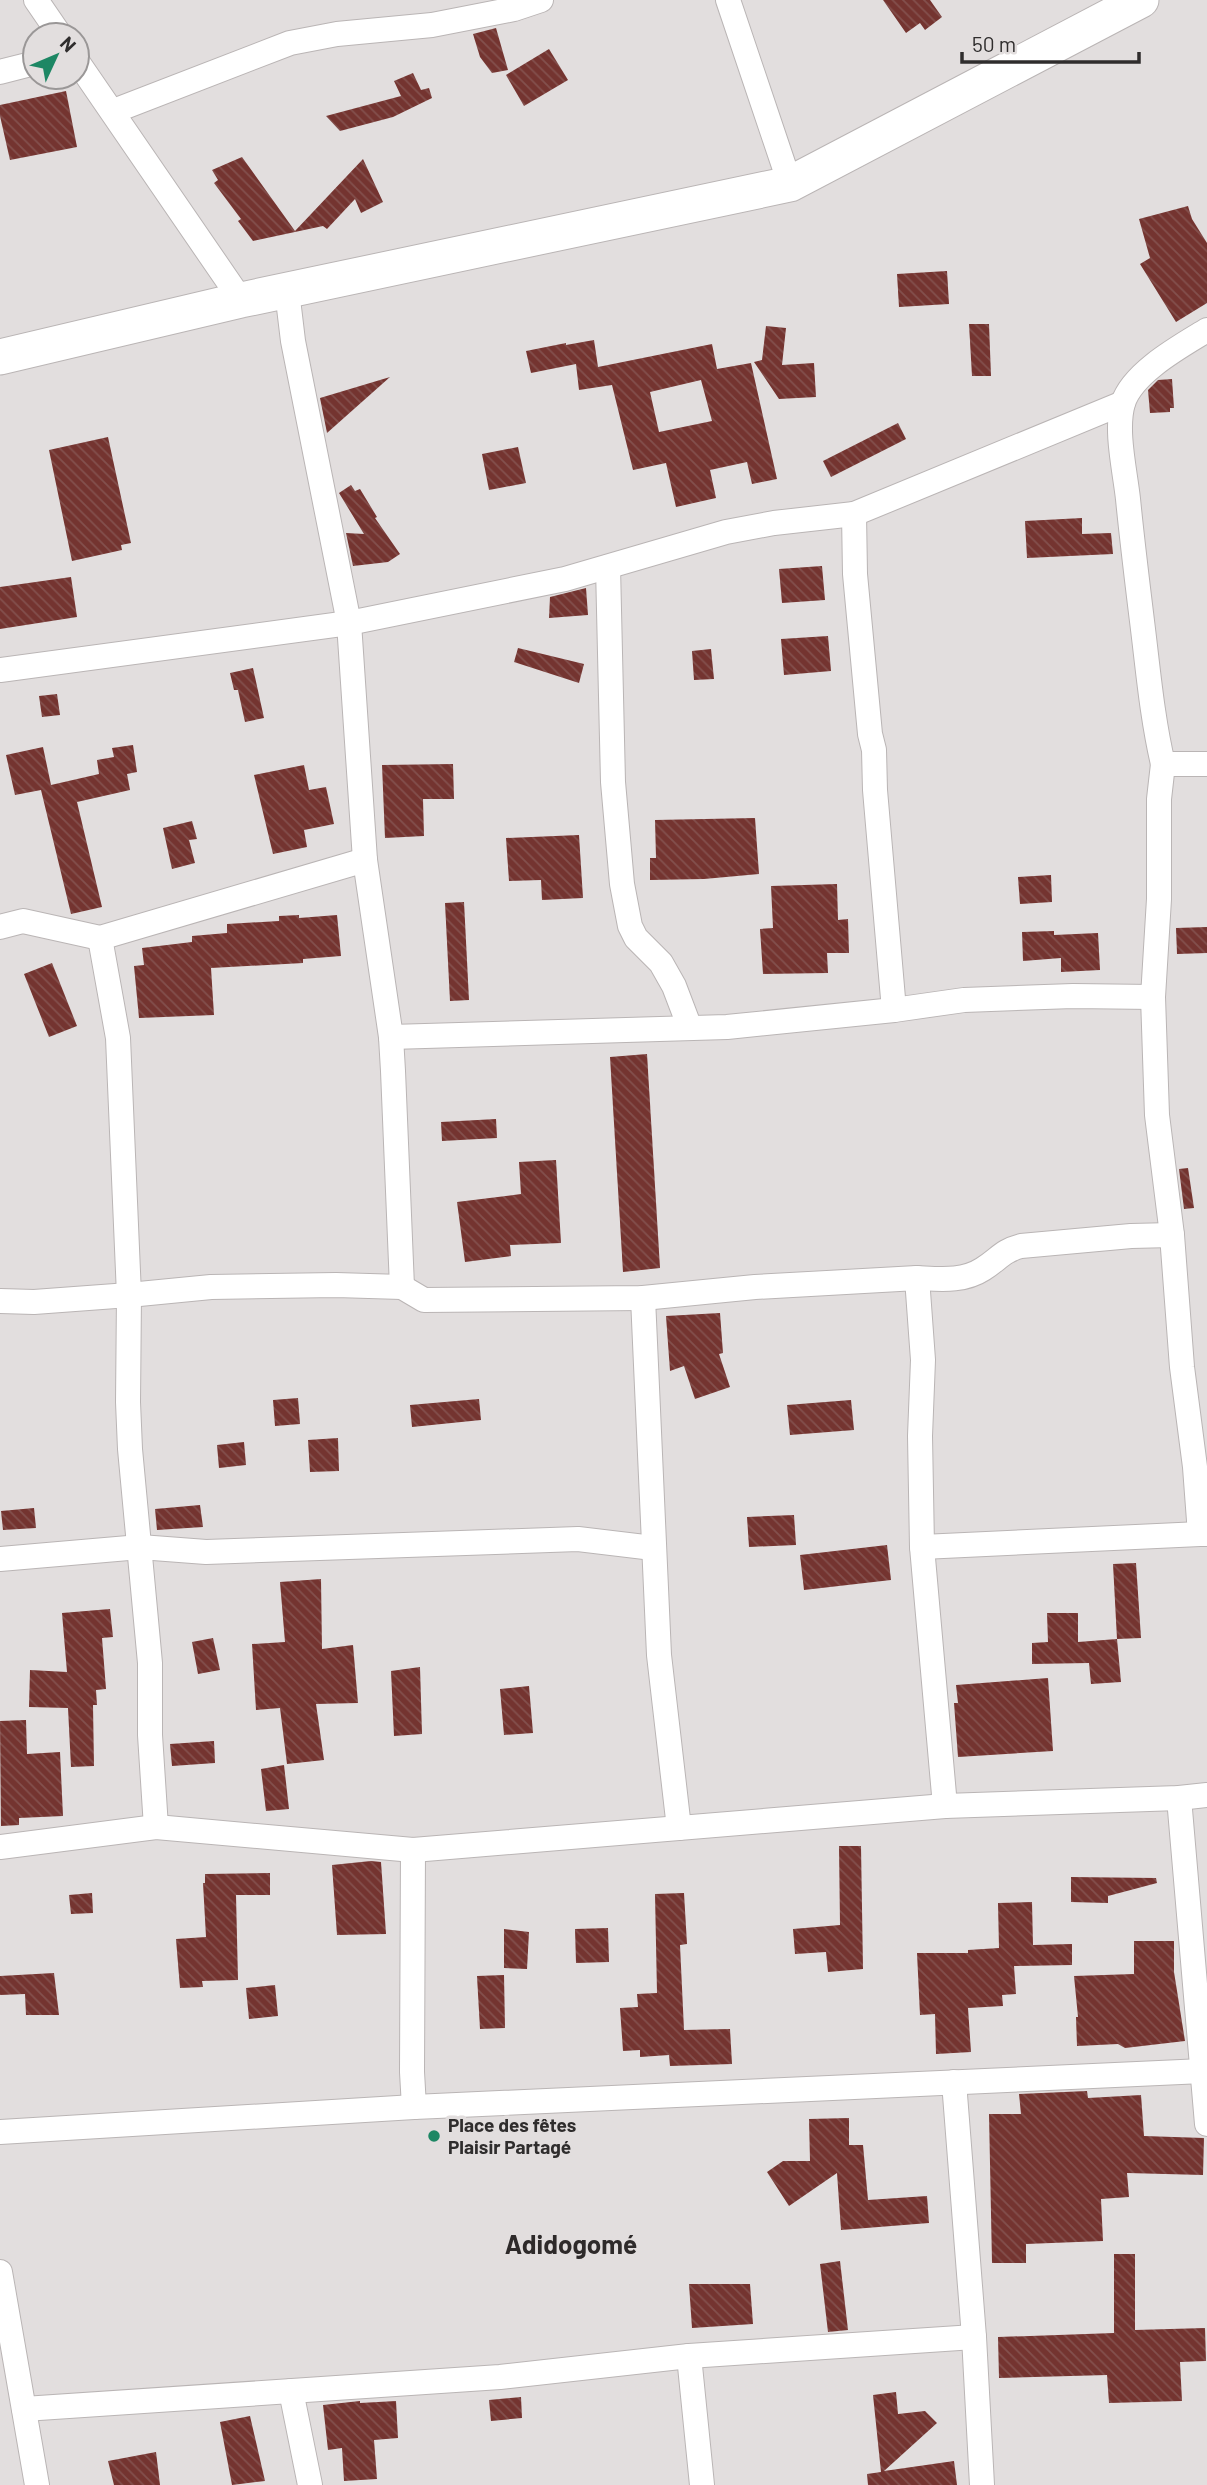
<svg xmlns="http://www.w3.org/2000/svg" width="1207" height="2485" viewBox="0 0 1207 2485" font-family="Barlow,sans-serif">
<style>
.building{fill:url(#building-back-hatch);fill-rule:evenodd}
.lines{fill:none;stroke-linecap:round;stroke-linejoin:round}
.street-casing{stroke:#bab5b5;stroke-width:26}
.secondary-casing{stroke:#bab5b5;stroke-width:37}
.street{stroke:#fff;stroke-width:24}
.secondary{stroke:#fff;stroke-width:35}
.poi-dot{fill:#1d8764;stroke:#e2dede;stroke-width:2.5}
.labels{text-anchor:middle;stroke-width:7;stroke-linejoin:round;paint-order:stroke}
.poi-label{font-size:19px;font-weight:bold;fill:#2f2d2d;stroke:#e2dede;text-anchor:start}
.district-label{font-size:26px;font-weight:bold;fill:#2e2a2a;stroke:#e2dede}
</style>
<defs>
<pattern id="building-back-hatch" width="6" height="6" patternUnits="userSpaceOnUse" patternTransform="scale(1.75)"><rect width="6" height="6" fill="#743430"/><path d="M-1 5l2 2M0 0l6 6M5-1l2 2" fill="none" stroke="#83504d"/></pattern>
</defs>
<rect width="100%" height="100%" fill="#e2dede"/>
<g class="building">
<polygon points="883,0 930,0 942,17 925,30 920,23 906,33"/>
<polygon points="496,28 508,70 492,73 480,57 473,34"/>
<polygon points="549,49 568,80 524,106 506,75"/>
<polygon points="413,73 421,90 429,88 432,98 393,117 340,131 326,116 401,96 394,81"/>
<polygon points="66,91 77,147 10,160 0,116 0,105"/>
<polygon points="242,157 295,231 363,159 383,202 361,213 355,199 327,229 323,226 253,241 238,221 241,219 214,183 218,180 212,170"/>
<polygon points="1188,206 1192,219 1207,243 1207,303 1176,322 1140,264 1150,258 1139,219"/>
<polygon points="947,271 949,304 899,307 897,274"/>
<polygon points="969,324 989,324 991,376 972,376"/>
<polygon points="766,326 786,328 782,365 814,363 816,397 779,399 754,362 762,360"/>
<path d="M594 340 598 367 712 344 717 369 751 363 777 479 752 484 747 462 710 470 716 498 676 507 666 463 633 470 612 385 579 390 576 364 531 373 526 351 566 343V345ZM701 380 712 421 659 432 650 392Z"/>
<polygon points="390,377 327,433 320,398"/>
<polygon points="1172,379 1174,408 1170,408 1170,412 1150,413 1148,390 1158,380"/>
<polygon points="898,423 906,439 831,477 823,461"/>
<polygon points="108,437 131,543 121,545 122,550 72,561 49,450"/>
<polygon points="518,447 526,483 489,490 482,454"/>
<polygon points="351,485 355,491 360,489 377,517 375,518 400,554 388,562 353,566 346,533 364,534 339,493"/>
<polygon points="1082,518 1082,534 1111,533 1113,554 1027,558 1025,521"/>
<polygon points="822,566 825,600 782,603 779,569"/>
<polygon points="71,577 77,617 0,629 0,587"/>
<polygon points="586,588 588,615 549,618 550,597"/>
<polygon points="828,636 831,671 784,675 781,639"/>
<polygon points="518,648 584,664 579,683 514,662"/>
<polygon points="711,649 714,679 694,680 692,651"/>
<polygon points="253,668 264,718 245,722 238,690 234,690 230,673"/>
<polygon points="57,694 60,715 42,717 39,696"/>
<polygon points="133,745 137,772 127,774 130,790 77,802 102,907 71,914 41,790 15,795 6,755 43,747 51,785 99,774 97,760 114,757 112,748"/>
<polygon points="453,764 454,799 423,799 424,836 385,838 382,765"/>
<polygon points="304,765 309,790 326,787 334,824 304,830 307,847 273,854 254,775"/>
<polygon points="755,818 759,874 704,879 650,880 650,858 656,858 655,820"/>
<polygon points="192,821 197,839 189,840 195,863 172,869 163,828"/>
<polygon points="579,835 583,898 542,900 541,880 509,881 506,838"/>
<polygon points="1051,875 1052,902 1020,904 1018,877"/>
<polygon points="837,884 838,920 848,919 849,953 827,953 828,973 763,974 760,929 773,928 771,886"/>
<polygon points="464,902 469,1000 450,1001 445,903"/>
<polygon points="299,915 299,918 337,915 341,956 303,959 303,963 211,968 214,1015 139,1018 134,966 144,965 142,948 192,942 192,936 227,933 227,924 279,921 279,916"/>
<polygon points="1207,927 1207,953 1177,954 1176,928"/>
<polygon points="1054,931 1054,935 1098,933 1100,970 1061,972 1061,958 1023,961 1022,932"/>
<polygon points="52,963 77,1026 49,1037 24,974"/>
<polygon points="647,1054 660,1268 623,1272 610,1057"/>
<polygon points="496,1119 497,1138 442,1141 441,1122"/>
<polygon points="556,1160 561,1243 510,1245 511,1256 465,1262 457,1202 521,1194 519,1162"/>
<polygon points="1188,1168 1194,1208 1184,1209 1179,1169"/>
<polygon points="720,1313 723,1353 719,1354 730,1387 695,1399 684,1366 670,1371 666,1316"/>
<polygon points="298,1398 300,1424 275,1426 273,1400"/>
<polygon points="479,1399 481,1420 412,1427 410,1405"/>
<polygon points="851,1400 854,1430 790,1435 787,1405"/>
<polygon points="338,1438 339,1471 310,1472 308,1440"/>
<polygon points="244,1442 246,1465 219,1468 217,1445"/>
<polygon points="200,1505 203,1527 157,1530 155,1509"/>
<polygon points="34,1508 36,1528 3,1530 1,1511"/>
<polygon points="794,1515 796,1545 749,1547 747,1517"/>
<polygon points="887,1545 891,1580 804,1590 800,1555"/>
<polygon points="1136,1563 1141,1638 1117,1639 1113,1564"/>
<polygon points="321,1579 322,1649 353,1645 358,1703 316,1704 324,1760 287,1764 280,1708 256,1710 252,1644 285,1642 280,1582"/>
<polygon points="110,1609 113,1637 102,1638 106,1689 96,1690 97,1705 93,1705 94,1766 71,1767 68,1708 29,1707 30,1670 67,1672 62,1613"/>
<polygon points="1047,1613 1078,1613 1078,1642 1117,1639 1121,1682 1091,1684 1089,1663 1032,1664 1032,1643 1048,1642"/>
<polygon points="213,1638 220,1670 198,1674 192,1642"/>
<polygon points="420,1667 422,1734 394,1736 391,1671"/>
<polygon points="1048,1678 1053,1751 958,1757 954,1703 958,1703 956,1685"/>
<polygon points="529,1686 533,1733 504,1735 500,1689"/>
<polygon points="26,1720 27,1754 60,1752 63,1816 19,1818 19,1825 1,1826 0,1721"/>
<polygon points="214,1741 215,1763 172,1766 170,1744"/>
<polygon points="284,1765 289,1809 266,1811 261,1769"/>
<polygon points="839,1846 861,1846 863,1969 828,1972 826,1952 795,1954 793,1929 840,1925"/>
<polygon points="371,1861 381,1862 386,1934 337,1935 332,1865"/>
<polygon points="270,1873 270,1895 236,1895 238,1980 202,1981 203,1987 180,1988 176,1939 206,1937 203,1883 205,1883 205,1874"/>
<polygon points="1071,1877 1156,1878 1157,1883 1108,1896 1108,1903 1071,1902"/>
<polygon points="92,1893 93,1913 71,1914 69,1895"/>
<polygon points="684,1893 687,1944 680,1945 684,2030 730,2029 732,2064 670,2066 669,2055 640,2057 640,2050 623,2051 620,2008 638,2007 637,1994 657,1993 655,1894"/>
<polygon points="1032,1902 1033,1945 1072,1944 1072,1965 1014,1966 1016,1994 1002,1995 1003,2006 968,2008 971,2052 936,2054 935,2014 920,2015 917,1953 968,1953 968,1950 999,1948 998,1903"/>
<polygon points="608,1928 609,1962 576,1963 575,1929"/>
<polygon points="504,1929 529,1932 527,1969 504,1968"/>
<polygon points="1134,1941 1174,1941 1174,1972 1185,2041 1125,2048 1118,2044 1077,2046 1076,2017 1078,2017 1074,1976 1134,1974"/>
<polygon points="54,1973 59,2015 26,2015 25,1994 0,1995 0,1976"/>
<polygon points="504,1975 505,2028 480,2029 477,1976"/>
<polygon points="275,1985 278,2016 249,2019 246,1988"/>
<polygon points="1087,2091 1088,2098 1141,2095 1144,2136 1204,2138 1203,2175 1127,2173 1129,2197 1101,2199 1103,2241 1026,2244 1026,2263 992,2263 989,2114 1021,2114 1019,2094"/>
<polygon points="849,2118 849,2145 863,2145 868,2200 927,2196 929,2223 841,2230 837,2173 789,2206 767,2172 783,2161 810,2161 809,2119"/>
<polygon points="1114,2254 1135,2254 1135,2330 1205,2328 1206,2361 1180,2362 1182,2401 1109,2403 1107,2375 999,2378 998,2337 1114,2333"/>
<polygon points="840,2261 848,2330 828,2332 820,2264"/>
<polygon points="689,2284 750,2284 753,2324 692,2328"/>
<polygon points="896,2392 898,2414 925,2411 937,2423 884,2471 954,2461 957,2485 868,2485 867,2474 881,2472 873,2395"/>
<polygon points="521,2397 522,2418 491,2421 489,2400"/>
<polygon points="360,2401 360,2403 396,2401 398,2438 374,2440 377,2479 344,2481 342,2448 328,2450 323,2405"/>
<polygon points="250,2416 265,2481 232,2485 220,2422"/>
<polygon points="156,2452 160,2485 114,2485 108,2461"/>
</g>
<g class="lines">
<g class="street-casing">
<g id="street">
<polyline points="36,0 60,35"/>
<polyline points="728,0 790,184"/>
<polyline points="77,61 241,300"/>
<polyline points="0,72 35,63"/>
<polyline points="114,111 290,43 337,34 432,25 514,9 541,0"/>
<polyline points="287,291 293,341 349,623 365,860 391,1037 393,1071 402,1287"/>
<polyline points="854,514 855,574 870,734 874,750 875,790 894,1010"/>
<polyline points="608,567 613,782 622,884 630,926 636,938 661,963 674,986 690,1028"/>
<polyline points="0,670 349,623 565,579 726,532 774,523 854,514 1123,403"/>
<path d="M1163 764C1152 717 1148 669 1142 621 1137 580 1132 540 1128 499 1125 471 1115 430 1123 403 1133 372 1181 346 1207 330"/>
<polyline points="1207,764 1163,764 1159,799 1159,899 1153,997 1157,1115 1172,1235 1182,1367 1195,1467 1200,1534 1207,1534"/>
<polyline points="0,927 23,921 100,938 365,860"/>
<polyline points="100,938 118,1038 129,1295 128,1402 130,1449 150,1663 150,1735 156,1827"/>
<polyline points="391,1037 727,1027 894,1010 964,1000 1073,996 1153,997"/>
<path d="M917 1278C940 1279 963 1282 983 1269 999 1259 1002 1251 1021 1246L1131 1236 1172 1235"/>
<polyline points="643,1298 659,1655 679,1828"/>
<polyline points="0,1301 34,1302 129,1295 211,1287 336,1285 402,1287 424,1300 643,1298 755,1287 917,1278 923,1360 920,1436 922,1547 945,1806"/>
<polyline points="922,1547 1200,1534"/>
<polyline points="0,1559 140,1547 206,1552 578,1539 653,1548"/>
<polyline points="1179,1798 1207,2124"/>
<polyline points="0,1847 156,1827 413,1850 945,1806 1179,1798 1207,1795"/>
<polyline points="413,1850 412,2072 414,2107"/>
<polyline points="954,2082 974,2337 982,2485"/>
<polyline points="0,2132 414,2107 1203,2071"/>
<polyline points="0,2272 37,2485"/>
<polyline points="689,2356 702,2485"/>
<polyline points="291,2391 310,2485"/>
<polyline points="24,2409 500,2377 689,2356 974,2337"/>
</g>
</g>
<g class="secondary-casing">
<polyline id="secondary" points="0,357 241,300 790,184 1141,0"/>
</g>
<use href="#street" class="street"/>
<use href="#secondary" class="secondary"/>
</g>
<circle class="poi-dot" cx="434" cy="2136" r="7"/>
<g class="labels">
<g class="poi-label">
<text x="448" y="2132">Place des fêtes<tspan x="448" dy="22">Plaisir Partagé</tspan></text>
</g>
<g class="district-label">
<text x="571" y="2254">Adidogomé</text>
</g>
</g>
<g transform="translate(56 56) rotate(46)"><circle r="33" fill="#e2dede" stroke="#9a9797" stroke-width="2"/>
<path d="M0-5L12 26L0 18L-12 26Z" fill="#1d8764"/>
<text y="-10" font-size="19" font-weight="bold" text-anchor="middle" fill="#2f2d2d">N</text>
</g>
<path d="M962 52v10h177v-10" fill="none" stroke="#2f2d2d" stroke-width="3.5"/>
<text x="972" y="52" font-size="21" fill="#2f2d2d" stroke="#e2dede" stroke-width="5" paint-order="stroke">50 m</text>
</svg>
